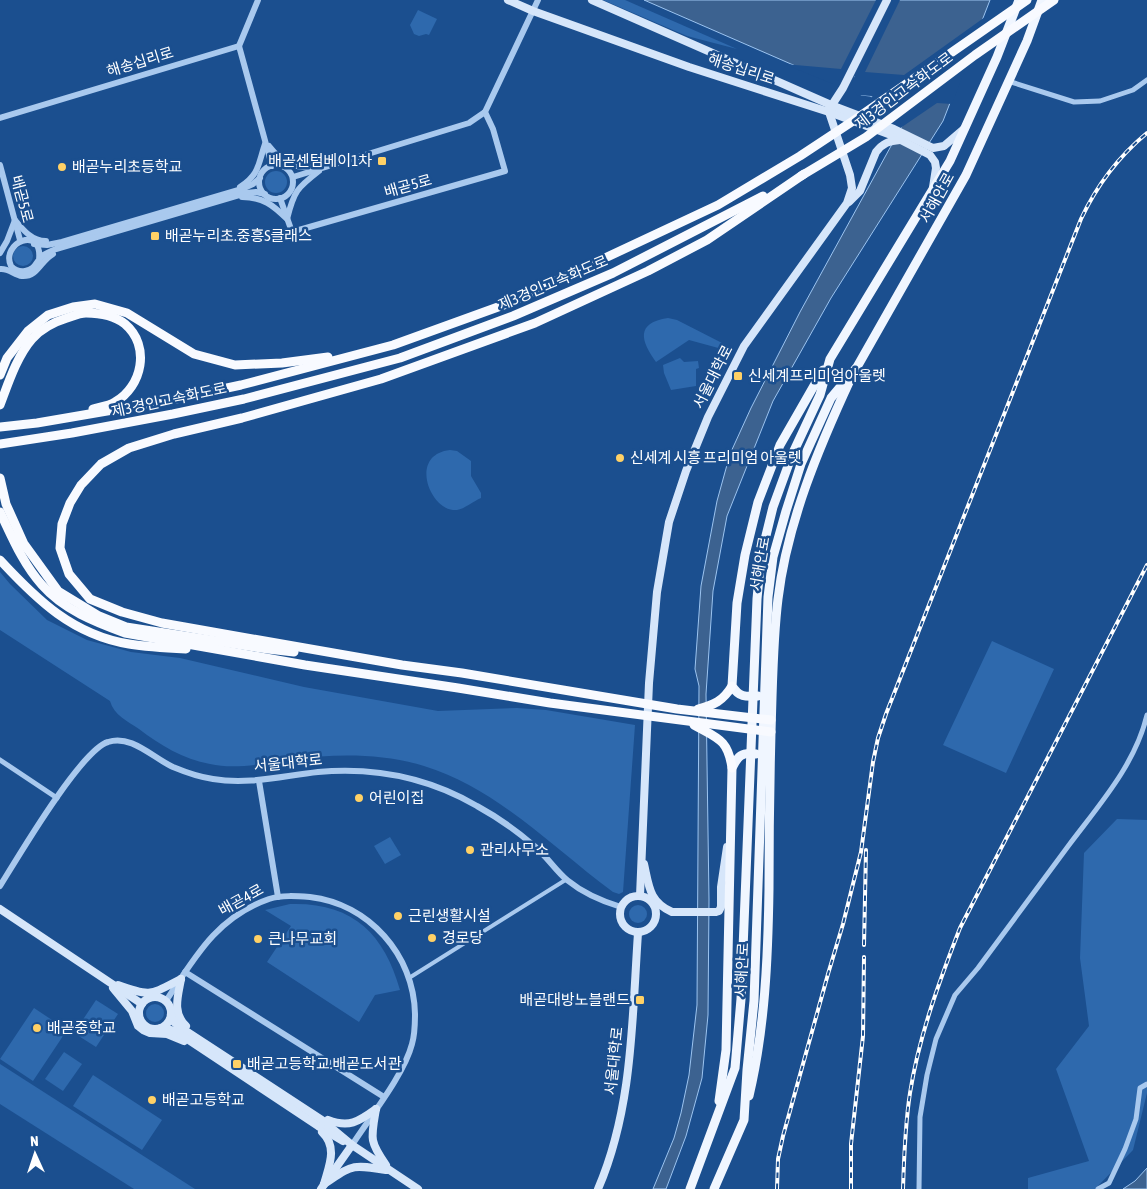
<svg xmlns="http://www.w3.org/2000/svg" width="1147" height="1189" viewBox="0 0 1147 1189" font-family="'Asap Condensed','Noto Sans KR',sans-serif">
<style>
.green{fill:#2e69ad}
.water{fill:#3c6290;stroke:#9cc4f0}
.pier{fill:#1b4f8f}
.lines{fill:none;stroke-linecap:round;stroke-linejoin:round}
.pedestrian{stroke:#a9c9ee;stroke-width:4}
.minor{stroke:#a9c9ee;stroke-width:5}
.tertiary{stroke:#a9c9ee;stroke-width:6}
.secondary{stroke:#d6e6fa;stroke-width:8}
.primary{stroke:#f0f6ff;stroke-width:9}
.trunk{stroke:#f8faff;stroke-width:9}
.rail-casing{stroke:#fff;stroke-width:4}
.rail{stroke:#1b4f8f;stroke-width:2;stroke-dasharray:5.5;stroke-linecap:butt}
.poi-dot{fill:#ffd166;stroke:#1b4f8f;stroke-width:2}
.labels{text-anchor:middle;stroke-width:5;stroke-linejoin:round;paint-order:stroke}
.street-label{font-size:15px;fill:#fff;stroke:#1b4f8f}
.poi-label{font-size:15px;fill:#fff;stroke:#1b4f8f;text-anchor:start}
</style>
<rect width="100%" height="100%" fill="#1b4f8f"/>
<g class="green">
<polygon points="603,0 625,0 737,49 687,36"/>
<polygon points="418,10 437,19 429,35 426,34 419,36 414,34 410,25"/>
<circle cx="276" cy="182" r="11"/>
<circle cx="23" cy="256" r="10"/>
<path d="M668 318 677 320 724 344 722 349 689 340 656 362C641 341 635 323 668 318Z"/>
<polygon points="680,358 684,362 698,361 699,368 696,369 696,386 671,390 664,373 663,365"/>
<path d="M450 450 457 451 471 461V476L481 493V498C474 501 464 509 457 510 431 513 407 455 450 450Z"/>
<path d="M0 572 10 584 47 620 87 640 131 652 180 658 304 687 438 711 517 708 546 710 635 725 623 892 619 894 613 892C552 847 498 789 424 766 381 753 337 754 293 759 266 763 236 770 210 764 183 759 160 745 139 729 127 721 114 715 110 701L0 630Z"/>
<polygon points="992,641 1054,669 1006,773 943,745"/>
<polygon points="1117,819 1147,820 1147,1093 1133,1150 1095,1189 1028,1189 1028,1178 1089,1161 1056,1069 1089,1026 1080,958 1084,853"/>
<polygon points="390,837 401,855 385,864 374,846"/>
<path d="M290 904C352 902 384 933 400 990L375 995 359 1022 267 962 291 926 265 910Z"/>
<circle cx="638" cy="914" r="9"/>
<polygon points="96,1000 118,1014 96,1047 74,1033"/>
<circle cx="155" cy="1013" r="9"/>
<polygon points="34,1008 67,1030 33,1081 0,1059"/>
<polygon points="64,1052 82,1064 63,1091 45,1079"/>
<polygon points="0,1064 195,1189 134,1189 0,1104"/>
<polygon points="93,1075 162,1120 142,1150 73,1106"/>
</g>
<g class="water">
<polygon points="644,0 990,0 943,121 831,298 773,401 727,516 713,591 706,694 709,900 708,1015 702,1078 686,1136 666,1189 653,1189 674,1138 681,1113 689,1075 697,1005 699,686 695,669 701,586 717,501 730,454 751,408 800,312 908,115 870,96 861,95 856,91 856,79 852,69 830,81"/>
<polygon points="1147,1168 1147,1189 1123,1189 1135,1181"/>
</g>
<polygon class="pier" points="876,0 900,0 865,72 904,75 985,17 952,104 937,103 896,131 905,116 870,99 873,96 857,95 851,85 855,77 850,71 833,84 784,64 841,69"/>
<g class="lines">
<polyline class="pedestrian" points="409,978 567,879"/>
<g class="minor">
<polyline points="1008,81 1074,102 1100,101 1133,90 1147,80"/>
<polyline points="0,760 57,798"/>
<path d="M919 1189 920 1117 927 1075 936 1039 955 995 978 968C1008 927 1039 886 1069 845 1099 805 1135 765 1147 715"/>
<polyline points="1098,1189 1109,1183 1125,1149 1136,1119 1140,1088 1147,1084"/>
</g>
<g class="tertiary">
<polyline points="239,46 272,166"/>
<polyline points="0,118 239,46 258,0"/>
<path d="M269 146C284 165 292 167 316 168"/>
<polyline points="0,165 20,240"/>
<circle cx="276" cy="182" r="17"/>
<polyline points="293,177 469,123 485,112 538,0"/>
<path d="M240 187C260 174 258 164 265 144"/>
<path d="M242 197C263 197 273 205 287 219 294 191 297 188 319 171"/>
<polyline points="280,198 292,232 505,171 493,129 485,112"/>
<polyline points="34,244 47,245 62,242 242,189 253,184 260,178"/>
<path d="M0 253 7 241 15 220C23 230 32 241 46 241"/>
<path d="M39 260C43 224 0 243 11 266 15 270 20 272 25 271 35 270 36 262 42 256 46 253 51 251 56 249L246 193 256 192 265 194"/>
<path d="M0 269C9 268 14 275 22 276 38 277 41 260 53 254"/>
<polyline points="259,781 278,897"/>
<path d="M0 886C18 857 81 750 108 742 131 734 153 758 173 767 185 772 199 777 213 779 248 785 282 776 318 772 374 767 429 778 477 806 497 817 516 830 533 845 546 855 555 870 567 880 583 893 601 901 621 907"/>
<polyline points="185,972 384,1097"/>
<path d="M166 1001C195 957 217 917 269 899 282 895 296 896 310 897 369 904 414 955 415 1014 415 1023 415 1034 412 1044 404 1075 370 1117 352 1145"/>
</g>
<g class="secondary">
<polyline points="508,0 533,11 689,67 829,112 891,135 930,155 935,162 936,168 933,187"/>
<polyline points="592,0 831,105 894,129 933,148 944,146 965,128"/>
<polyline points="830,108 843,88 887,0"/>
<path d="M849 202 860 191 876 152C883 143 889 141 900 140"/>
<path d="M644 864C649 886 649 902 672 912H716L719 911 721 907V887L727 847"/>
<circle cx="638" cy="914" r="18"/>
<polyline points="640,896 649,683 657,592 669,522 686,471 708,417 744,346 847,203 852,188 850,175 829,112"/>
<polyline points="0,909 142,1004"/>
<path d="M181 979C178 996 172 1013 186 1026"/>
<path d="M118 985C151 997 150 995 181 979"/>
<polyline points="113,988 132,1011 138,1026 143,1030 150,1033 167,1034 184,1041"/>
<circle cx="155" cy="1013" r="16"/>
<polyline points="171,1015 174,1022 183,1029 322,1120 352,1145 418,1189"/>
<polyline points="161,1028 175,1031 318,1126 343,1141"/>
<path d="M376 1109C371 1138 369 1141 386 1165"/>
<path d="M328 1120C349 1128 358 1122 376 1109"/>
<path d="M322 1132C338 1147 329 1166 324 1184"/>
<path d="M324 1184C353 1165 351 1164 386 1170"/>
<polyline points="321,1189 352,1145"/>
<path d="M598 1189C633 1108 632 1019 638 933"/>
</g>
<g class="primary">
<path d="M758 696C745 697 739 697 732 686L737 603 745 555 758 502 780 445 823 370"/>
<path d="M749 1096C765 1028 768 958 769 889 769 825 770 761 772 697 773 665 774 631 778 599 787 523 819 447 851 378"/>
<path d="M719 1101 726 1050 732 768C738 756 741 752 756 754"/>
<polyline points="690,1189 735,1068 741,999 757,599 761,556 773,507 792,455 820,395 830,359 950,161 997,57 1019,0"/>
<polyline points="714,1189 744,1120 747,1070 754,1001 768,597 773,557 786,511 801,464 831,398 857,367 966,175 1027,41 1042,0"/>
</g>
<g class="trunk">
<polyline points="801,176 866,137 975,55 1054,0"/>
<polyline points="0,375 7,358 28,331 48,315 73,307 95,304 127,313 194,354 235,365 282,363 328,357"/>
<path d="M0 405C8 384 17 356 32 339 41 329 54 322 67 318 73 316 80 313 86 313 99 313 115 316 125 324 151 346 142 387 115 402 109 406 100 407 93 409"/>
<polyline points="0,427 37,423 171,400 241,385 393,345 509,303 718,205 800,156 853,121 1027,0"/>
<polyline points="0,444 72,433 173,414 244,399 400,358 513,316 613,273 763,196"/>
<polyline points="0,478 6,504 24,544 58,591 99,616 126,627 268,649 294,652"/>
<path d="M0 512C12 537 23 564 42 585 64 610 95 622 125 633L305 665 458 688 550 703 771 732"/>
<path d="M0 560C37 600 73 635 129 644 148 647 167 648 186 649"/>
<path d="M698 709C714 705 723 701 732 686"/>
<polyline points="771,720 677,709 462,673 402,665 162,623 122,612 90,599 69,574 60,548 62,524 70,503 81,485 101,464 129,448 174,434 242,418 381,379 535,323 648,271 707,240 804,174"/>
<path d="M694 725C717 738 728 739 732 768"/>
</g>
<g class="rail-casing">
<g id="rail">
<polyline points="864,945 866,850"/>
<path d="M777 1189 778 1159 783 1136 828 974 843 924 861 852 873 762 878 738 886 714 1081 219C1097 185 1118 157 1147 133"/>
<polyline points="851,1189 851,1144 863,1036 864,957"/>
<path d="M903 1189C904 1157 905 1125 910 1093 919 1036 939 982 960 928L1147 565"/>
</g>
</g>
<use href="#rail" class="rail"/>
</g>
<g class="poi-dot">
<rect x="377" y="156" width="10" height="10" rx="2.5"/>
<circle cx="62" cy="167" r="5"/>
<rect x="150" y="231" width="10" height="10" rx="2.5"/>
<rect x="733" y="371" width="10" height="10" rx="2.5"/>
<circle cx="620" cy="458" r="5"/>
<circle cx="359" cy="798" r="5"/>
<circle cx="470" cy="850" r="5"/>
<circle cx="398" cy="916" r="5"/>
<circle cx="432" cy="938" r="5"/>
<circle cx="258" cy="939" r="5"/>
<rect x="635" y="995" width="10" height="10" rx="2.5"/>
<circle cx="37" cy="1028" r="5"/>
<rect x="232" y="1059" width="10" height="10" rx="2.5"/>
<circle cx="152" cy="1100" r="5"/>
</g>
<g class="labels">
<g class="street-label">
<text transform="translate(140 62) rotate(-17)" y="5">해송십리로</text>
<text transform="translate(741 69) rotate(18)" y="5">해송십리로</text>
<text transform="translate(904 91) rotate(-37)" y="5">제3경인고속화도로</text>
<text transform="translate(408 186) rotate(-16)" y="5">배곧5로</text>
<text transform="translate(937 198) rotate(-61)" y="5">서해안로</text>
<text transform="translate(22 199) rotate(75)" y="5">배곧5로</text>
<text transform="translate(553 283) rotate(-23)" y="5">제3경인고속화도로</text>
<text transform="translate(713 377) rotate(-63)" y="5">서울대학로</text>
<text transform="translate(169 400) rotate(-12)" y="5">제3경인고속화도로</text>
<text transform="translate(760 564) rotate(-80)" y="5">서해안로</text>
<text transform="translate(288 763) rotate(-6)" y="5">서울대학로</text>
<text transform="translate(241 900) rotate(-29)" y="5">배곧4로</text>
<text transform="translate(742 970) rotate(-87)" y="5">서해안로</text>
<text transform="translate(614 1061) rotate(-84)" y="5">서울대학로</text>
</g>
<g class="poi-label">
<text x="372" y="166" text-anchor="end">배곧센텀베이1차</text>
<text x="72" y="172">배곧누리초등학교</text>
<text x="165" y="241">배곧누리초.중흥S클래스</text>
<text x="748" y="381">신세계프리미엄아울렛</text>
<text x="630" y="463">신세계 시흥 프리미엄 아울렛</text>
<text x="369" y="803">어린이집</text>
<text x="480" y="855">관리사무소</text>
<text x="408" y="921">근린생활시설</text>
<text x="442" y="943">경로당</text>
<text x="268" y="944">큰나무교회</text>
<text x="630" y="1005" text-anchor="end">배곧대방노블랜드</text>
<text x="47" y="1033">배곧중학교</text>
<text x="247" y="1069">배곧고등학교.배곧도서관</text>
<text x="162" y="1105">배곧고등학교</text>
</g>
</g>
<g transform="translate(35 1154) rotate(357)" stroke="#1b4f8f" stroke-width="4" paint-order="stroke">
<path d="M0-4L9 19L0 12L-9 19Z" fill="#ffffff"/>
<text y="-8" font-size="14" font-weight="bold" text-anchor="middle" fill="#ffffff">N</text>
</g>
</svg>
